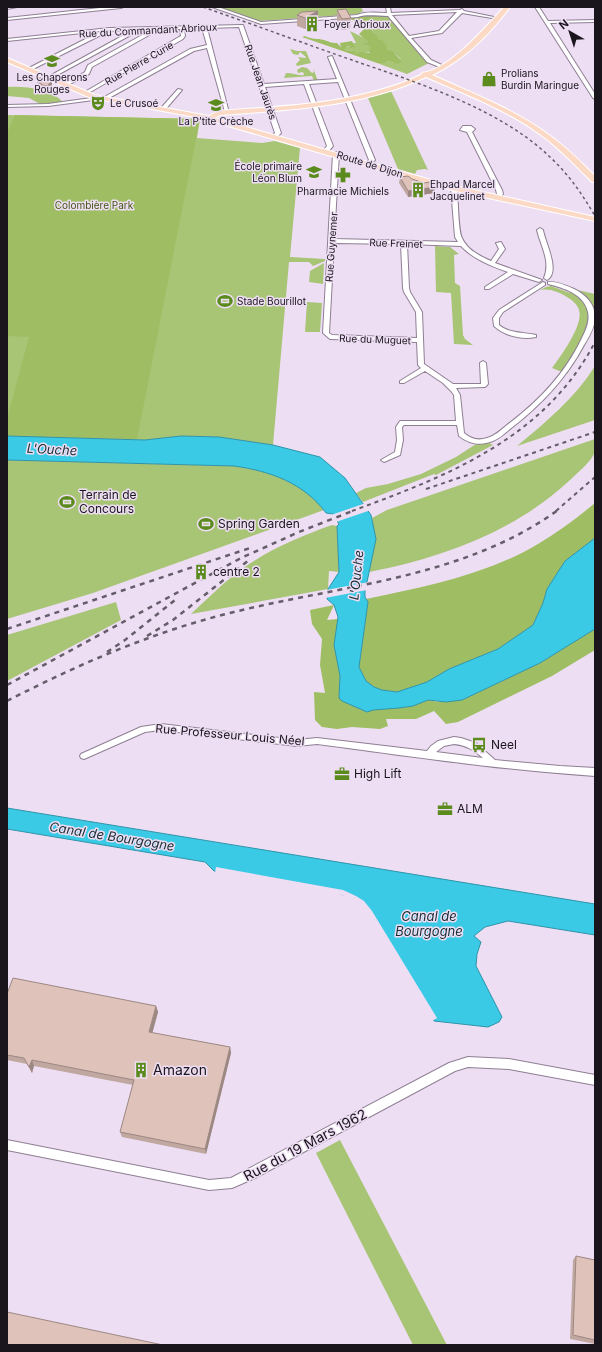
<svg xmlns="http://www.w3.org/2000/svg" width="602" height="1352" viewBox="0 0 602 1352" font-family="Inter,sans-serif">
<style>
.green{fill:#a8c475}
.forest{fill:#9fbe63}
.water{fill:#3acae6;stroke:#3094a9}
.pier{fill:#eedef4}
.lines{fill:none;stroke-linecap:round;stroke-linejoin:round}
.minor-casing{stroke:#8e7f93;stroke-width:2}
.major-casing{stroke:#fff;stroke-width:2}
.minor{fill:#fff;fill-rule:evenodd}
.major{fill:#fcd9c5;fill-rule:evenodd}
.rail-far2{stroke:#665d6a;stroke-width:1.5;stroke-dasharray:3 3;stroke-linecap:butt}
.rail-far1{stroke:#665d6a;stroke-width:2;stroke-dasharray:4 4;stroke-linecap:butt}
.rail{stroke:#665d6a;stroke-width:2.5;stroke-dasharray:5 5;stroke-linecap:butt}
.wall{fill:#c0a8a1}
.shaded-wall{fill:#9c8883}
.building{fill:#dfc3bb;stroke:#9c8883}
.labels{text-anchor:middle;stroke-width:3;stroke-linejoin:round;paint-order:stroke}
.far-poi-label{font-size:10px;fill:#1a151c;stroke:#eedef4;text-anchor:start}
.far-street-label{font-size:10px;fill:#1a151c;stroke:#eedef4}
.far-park-label{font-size:10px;fill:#435615;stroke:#eedef4}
.poi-label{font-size:12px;fill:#1a151c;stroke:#eedef4;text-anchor:start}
.street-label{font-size:12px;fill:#1a151c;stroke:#eedef4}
.water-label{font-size:13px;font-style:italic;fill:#172e33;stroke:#eedef4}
.near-poi-label{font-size:14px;fill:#1a151c;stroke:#eedef4;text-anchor:start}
.near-street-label{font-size:14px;fill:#1a151c;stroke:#eedef4}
</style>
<rect width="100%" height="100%" fill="#eedef4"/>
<g class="green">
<polygon points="217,7 361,7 363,11 358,14 259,21"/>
<path d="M372 16H388L429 63 407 74 377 63H385L388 61 394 63 401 59 395 54 394 51 387 49C384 44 382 42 378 39 374 36 373 30 370 25L374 21Z"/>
<polygon points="350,31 366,39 368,43 363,44 369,46 371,52 355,54 355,51 345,50 347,46 350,47 353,43 356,43"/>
<polygon points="290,49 297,51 306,51 311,63 297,66 296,64 300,60 298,57 305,58 306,57 300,52 298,55 293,54"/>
<path d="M302 67 307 68 312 73 314 72 313 68 318 81H314L312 76 284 78 286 73C293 73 298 76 304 75L303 72 298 73 297 70Z"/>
<path d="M7 87C26 86 49 88 63 102L42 105 29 98 7 96Z"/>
<polygon points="391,91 428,170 425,169 417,170 415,174 398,169 368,98"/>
<polygon points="7,115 200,119 197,138 262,143 275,141 300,148 290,257 325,259 325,261 313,266 309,262 289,262 273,445 219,437 181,436 145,440 7,436"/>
<polygon points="435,246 450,247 459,254 454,255 455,283 460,286 463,335 465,339 473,345 454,344 451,293 436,292"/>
<polygon points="324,263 323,284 309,282 310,271"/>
<path d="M551 286 570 293 573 289 595 294C595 301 596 309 595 316 593 337 578 357 567 374L552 368C560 357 584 325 579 310 577 304 572 300 567 297 559 292 549 288 540 290L546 287Z"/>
<polygon points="307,302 322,303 320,332 305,332"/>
<path d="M595 366V420L517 446C546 422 575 398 595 366Z"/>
<path d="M595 439C595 444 596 450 594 454 589 464 577 473 569 481 514 532 441 558 369 572L375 539 372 518 387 510Z"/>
<polygon points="489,443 493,445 436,475 434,474 363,502 356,493 366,488 388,484 421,474 456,457 476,444"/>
<path d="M7 460 234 466C268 471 303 482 324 510L93 593 7 619Z"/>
<path d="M332 525 337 526 339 572 329 571 328 589 191 614C205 601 219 587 234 575 263 552 298 537 332 525Z"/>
<polygon points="116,602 121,620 7,681 7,635"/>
<polygon points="340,1140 447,1345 413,1345 316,1153"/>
</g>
<g class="forest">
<path d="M372 16 374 21 370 25 373 32 378 37V39L382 40 387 47V49L394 51 395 54 402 61 397 64 388 61 385 63H377L302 37 305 36C313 40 317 38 324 40 331 42 329 43 337 43L341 47 340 43 352 41 355 47 350 48 349 46H347L345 50 355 51V54L361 52 369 53 370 52 369 46 362 44 368 42 359 34 366 27 359 25 362 21 352 20 349 17Z"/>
<polygon points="15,115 200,119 137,439 7,436 8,415 29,337 7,336 7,133"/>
<path d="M595 503V538L565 561 547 589 543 603 533 625 498 649 449 669 427 682 397 692 382 690 374 687 366 681 359 667 368 602 366 599C424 587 486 575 538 544 558 532 577 518 595 503Z"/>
<polygon points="334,605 327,620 338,619 334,645 340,676 339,697 342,701 367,712 373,710 399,708 413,706 428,700 438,702 462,700 540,663 595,629 595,650 552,676 458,722 446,724 434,711 416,719 386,719 388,726 380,729 352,727 337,729 322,727 315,720 314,692 325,693 320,665 322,639 312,624 310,610"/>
</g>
<g class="water">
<path d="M7 436 145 440 181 436 219 437 273 445 320 457 345 478 371 515 376 539 367 582 365 583V597L368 602 359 667 366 681 374 687 382 690 397 692 427 682 449 669 498 649 533 625 543 603 547 589 565 561 595 538V629L540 663 462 700 446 702 428 700 413 706 399 708 373 710 367 712 342 701 339 698 340 676 334 645 338 617 334 605 327 599 328 589 339 572 337 526 339 524 333 514 326 513C304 483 270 471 234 466L7 460Z"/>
<polygon points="7,808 595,904 595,935 508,921 485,927 474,936 481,942 477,954 476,966 502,1017 499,1022 488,1027 434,1021 369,913 354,898 330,891 214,871 205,862 7,829"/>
</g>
<g class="pier">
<polygon points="366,503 371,510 336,522 331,515"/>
<polygon points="369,582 367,584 367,590 325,598 326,590"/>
<polygon points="216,867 343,890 356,896 364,901 372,911 437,1018 432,1021 367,914 353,900 342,895 215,873"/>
</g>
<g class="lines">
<g class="minor-casing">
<g id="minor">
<polygon points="7,7 17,7 7,9"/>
<polygon points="109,7 123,7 121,8 7,20 7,18"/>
<path d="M212 7H218L261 22 357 15C366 11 377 13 387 13L386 7H390L391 13 460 10 462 9 464 11 494 17 492 18 462 13 442 33 411 38 431 60 444 66V67L442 68 427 62 388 16C377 16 367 14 358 17L261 24ZM457 12 439 31 409 36 392 15Z"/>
<polygon points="535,7 539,7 548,21 595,20 595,22 550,23 595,94 595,99 593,98"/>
<polygon points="243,25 264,84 337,79 328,57 332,56 375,160 370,165 365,164 369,160 338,82 309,84 333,146 328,152 323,151 327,146 304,84 265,87 281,133 277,137 273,137 272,136 275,133 239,27 207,28 229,113 225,112 207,48 194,51 109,98 48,106 7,107 7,105 48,104 106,96 190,49 207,45 202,28 184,29 185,36 183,39 85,95 83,94 83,93 179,37 181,36 180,29 160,29 92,67 89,74 64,87 62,86 62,85 85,72 88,65 153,29 140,30 48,80 46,79 46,78 133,30 104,31 105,33 29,71 27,70 27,69 101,31 7,41 7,39 110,28"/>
<polygon points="178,89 182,90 165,110 161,110 161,108"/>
<polygon points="463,126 471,126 475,129 472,132 502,190 503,194 499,199 494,198 497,194 496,190 467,132 460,130"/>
<path d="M336 152 339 154 334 239 458 242 455 237 451 188 454 186 457 188C458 198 458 231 462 238 467 250 480 256 491 261L499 249 496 243 501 242 505 249 495 263 542 280 539 282 513 274 489 289H485V287L508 272C491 266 473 259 461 246L407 244 409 288 410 292 422 312 424 364 453 384H481L480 363 483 361 486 363 488 384 485 387 456 388 460 395 464 433C471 439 478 441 487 438 495 436 501 430 507 425 538 402 565 374 582 338 586 330 590 321 588 312 584 294 564 288 548 284V282C556 281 567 286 574 289 585 294 595 304 595 317 595 327 589 337 584 345 566 379 540 406 510 429 504 434 498 440 490 442 478 446 468 443 459 436L457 425H404L402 427 403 440 400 455 384 462 381 460 395 452 397 440 396 427 400 421H456L454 395 451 391 443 383 425 371 404 383H400V381L421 368 418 365 417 342 330 339 323 333 333 154ZM334 243 401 244 403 288 404 292 416 312 417 338 332 335 329 333Z"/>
<path d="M540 228 543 230C545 242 561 272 547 280L544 278C551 261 541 247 537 230Z"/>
<path d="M543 282 545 283V285L503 312 499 318V325C510 334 523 332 536 335V337C522 340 505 336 494 326L493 318 499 310Z"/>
<path d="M161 724 297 740 317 738 427 751 431 746 438 741 454 737 461 738 476 743 495 760 560 766 595 768V776C502 770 409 756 317 744L297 746 161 730 145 732 84 759 81 758 80 756 81 754 141 727ZM454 744C466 745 474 750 483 758L436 752 444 746Z"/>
<polygon points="468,1057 509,1059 595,1075 595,1085 509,1069 468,1067 455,1071 255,1178 232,1188 209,1190 7,1150 7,1140 209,1180 231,1178 449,1063"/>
</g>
</g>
<g class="major-casing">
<path id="major" d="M504 7H510C489 35 464 60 432 75 472 93 514 109 549 135 566 147 581 162 595 176V182H592C577 167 562 151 545 138 510 111 467 95 426 77 362 107 289 110 220 115L215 118 438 182 595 217V221L433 186 201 118 91 98 7 62V58L95 95 209 116 218 111C287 106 358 104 421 75L422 73C450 69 485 28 504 7Z"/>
</g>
<use href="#minor" class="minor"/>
<use href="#major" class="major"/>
<path class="rail-far2" d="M203 7C252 24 300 42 349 59 415 82 500 108 551 158 570 176 582 194 595 216"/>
<g class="rail-far1">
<polyline points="426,489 595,432"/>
<path d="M352 511C448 476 545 438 595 342"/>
<polyline points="556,511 595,477"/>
</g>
<g class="rail">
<polyline points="7,629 253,547"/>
<polyline points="147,636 173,620 249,560"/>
<polyline points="107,652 125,640 175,600"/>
<polyline points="7,685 241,558 299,532 355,510"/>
<path d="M7 701C79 664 155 631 234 612 343 585 464 578 558 510"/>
</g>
</g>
<g class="wall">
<polygon points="337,10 351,18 350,29 342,30 337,20"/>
<polygon points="318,11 318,21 305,29 297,26 297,15"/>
<polygon points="37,79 52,81 52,85 47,89 42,89 37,82"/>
<polygon points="400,177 412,179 435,187 434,193 408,197 399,183"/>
<polygon points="7,994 156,1006 158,1012 152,1033 230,1047 231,1053 206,1154 122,1137 120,1132 133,1085 34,1066 32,1073 27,1064 7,1060"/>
<polygon points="576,1256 595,1260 595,1344 570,1339 573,1260"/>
</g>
<g class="shaded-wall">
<polygon points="318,11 318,21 305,29 305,18"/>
<polygon points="52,81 52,85 47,89 47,86"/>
<polygon points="435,187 434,193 408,197 408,191"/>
<polygon points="156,1006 158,1012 151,1038 149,1032"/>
<polygon points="230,1047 231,1053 206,1154 205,1149"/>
<polygon points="32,1060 34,1066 32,1073 29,1067"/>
</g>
<g class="building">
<polygon points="346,9 351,18 342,19 337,10"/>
<polygon points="318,11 305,18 297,15 302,12"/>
<polygon points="42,77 52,81 47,86 42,85 37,79"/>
<polygon points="408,176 412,179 424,183 430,182 435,187 408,191 400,177"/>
<polygon points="13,978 156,1006 149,1032 230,1047 205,1149 120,1132 134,1080 32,1060 29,1067 24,1058 7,1055 7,994"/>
<polygon points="576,1256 595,1260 595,1340 573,1335"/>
<polygon points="7,1312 163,1345 7,1345"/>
</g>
<defs>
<g id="building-bare" transform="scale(1.2)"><path d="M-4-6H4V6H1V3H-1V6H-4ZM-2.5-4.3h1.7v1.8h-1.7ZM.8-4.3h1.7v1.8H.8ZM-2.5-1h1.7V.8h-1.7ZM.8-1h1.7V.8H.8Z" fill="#5b8a1d" stroke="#eedef4" stroke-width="2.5" paint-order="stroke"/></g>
<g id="school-bare" transform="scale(1.2)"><path d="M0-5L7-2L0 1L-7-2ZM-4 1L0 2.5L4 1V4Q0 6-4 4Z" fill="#5b8a1d" stroke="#eedef4" stroke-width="2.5" paint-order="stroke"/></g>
<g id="shop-bare" transform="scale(1.2)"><path d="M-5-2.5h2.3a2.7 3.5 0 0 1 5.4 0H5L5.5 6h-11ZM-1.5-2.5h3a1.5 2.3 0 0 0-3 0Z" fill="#5b8a1d" stroke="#eedef4" stroke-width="2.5" paint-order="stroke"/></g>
<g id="theatre-bare" transform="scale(1.2)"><path d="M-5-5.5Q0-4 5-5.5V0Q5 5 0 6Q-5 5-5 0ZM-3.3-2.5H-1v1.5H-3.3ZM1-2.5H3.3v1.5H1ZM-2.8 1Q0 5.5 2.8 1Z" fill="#5b8a1d" stroke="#eedef4" stroke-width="2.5" paint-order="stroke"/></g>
<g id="pharmacy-bare" transform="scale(1.2)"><path d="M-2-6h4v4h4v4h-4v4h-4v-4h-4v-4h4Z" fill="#5b8a1d" stroke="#eedef4" stroke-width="2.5" paint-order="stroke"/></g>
<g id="stadium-bare" transform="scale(1.2)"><path d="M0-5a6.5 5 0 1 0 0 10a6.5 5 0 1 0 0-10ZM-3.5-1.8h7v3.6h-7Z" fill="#5b8a1d" stroke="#eedef4" stroke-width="2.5" paint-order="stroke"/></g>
<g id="bus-bare" transform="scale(1.2)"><path d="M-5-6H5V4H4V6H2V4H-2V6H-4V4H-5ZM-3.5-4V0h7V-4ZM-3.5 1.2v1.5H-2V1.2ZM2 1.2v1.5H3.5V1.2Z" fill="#5b8a1d" stroke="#eedef4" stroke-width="2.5" paint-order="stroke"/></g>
<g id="office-bare" transform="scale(1.2)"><path d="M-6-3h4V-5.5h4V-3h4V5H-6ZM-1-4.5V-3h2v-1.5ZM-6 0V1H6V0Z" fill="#5b8a1d" stroke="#eedef4" stroke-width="2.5" paint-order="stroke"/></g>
</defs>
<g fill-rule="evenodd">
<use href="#building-bare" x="312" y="24"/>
<use href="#school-bare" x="52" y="61"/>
<use href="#shop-bare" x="489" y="79"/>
<use href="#theatre-bare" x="98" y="103"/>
<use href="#school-bare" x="216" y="105"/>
<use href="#school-bare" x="314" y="172"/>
<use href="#pharmacy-bare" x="343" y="175"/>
<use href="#building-bare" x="418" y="190"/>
<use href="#stadium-bare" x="225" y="301"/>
<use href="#stadium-bare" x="67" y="502"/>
<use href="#stadium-bare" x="206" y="524"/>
<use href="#building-bare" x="201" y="572"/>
<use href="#bus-bare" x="479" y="745"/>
<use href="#office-bare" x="342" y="774"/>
<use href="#office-bare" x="445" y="809"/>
<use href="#building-bare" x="141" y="1070"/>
</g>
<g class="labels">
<g class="far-poi-label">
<text x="324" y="28">Foyer Abrioux</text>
<text x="501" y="77">Prolians<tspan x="501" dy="12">Burdin Maringue</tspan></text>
<text x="52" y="81" text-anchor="middle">Les Chaperons<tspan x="52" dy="12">Rouges</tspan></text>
<text x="110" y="107">Le Crusoé</text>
<text x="216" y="125" text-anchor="middle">La P’tite Crèche</text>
<text x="302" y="170" text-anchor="end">École primaire<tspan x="302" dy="12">Léon Blum</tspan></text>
<text x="430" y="188">Ehpad Marcel<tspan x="430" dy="12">Jacquelinet</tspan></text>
<text x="343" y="195" text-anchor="middle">Pharmacie Michiels</text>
<text x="237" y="305">Stade Bourillot</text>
</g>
<g class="far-street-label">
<text transform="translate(148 30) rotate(-3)" y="4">Rue du Commandant Abrioux</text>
<text transform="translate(139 63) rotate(-30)" y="4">Rue Pierre Curie</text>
<text transform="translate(261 82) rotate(71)" y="4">Rue Jean Jaurès</text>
<text transform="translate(370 164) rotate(17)" y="4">Route de Dijon</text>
<text transform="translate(396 243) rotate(2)" y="4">Rue Freinet</text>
<text transform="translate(331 247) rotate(-86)" y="4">Rue Guynemer</text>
<text transform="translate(375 339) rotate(2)" y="4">Rue du Muguet</text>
</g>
<g class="far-park-label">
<text x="94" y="209">Colombière Park</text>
</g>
<g class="poi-label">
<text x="79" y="499">Terrain de<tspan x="79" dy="14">Concours</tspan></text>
<text x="218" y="528">Spring Garden</text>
<text x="213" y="576">centre 2</text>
<text x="491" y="749">Neel</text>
<text x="354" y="778">High Lift</text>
<text x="457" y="813">ALM</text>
</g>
<g class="street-label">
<text transform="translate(230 735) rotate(5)" y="4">Rue Professeur Louis Néel</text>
</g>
<g class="water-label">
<text transform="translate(52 449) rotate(3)" y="5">L'Ouche</text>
<text transform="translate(356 575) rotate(-84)" y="5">L'Ouche</text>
<text transform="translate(112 836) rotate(9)" y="5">Canal de Bourgogne</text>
<text x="429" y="921">Canal de<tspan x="429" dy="15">Bourgogne</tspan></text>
</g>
<g class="near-poi-label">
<text x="153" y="1075">Amazon</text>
</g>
<g class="near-street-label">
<text transform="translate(305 1145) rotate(-28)" y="5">Rue du 19 Mars 1962</text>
</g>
</g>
<rect width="602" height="1352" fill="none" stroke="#1a151c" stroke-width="16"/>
<g transform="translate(570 32) rotate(321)" stroke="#eedef4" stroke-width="3" paint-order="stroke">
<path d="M0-3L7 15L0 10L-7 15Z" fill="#1a151c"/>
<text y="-6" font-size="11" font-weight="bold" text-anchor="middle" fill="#1a151c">N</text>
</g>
</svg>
